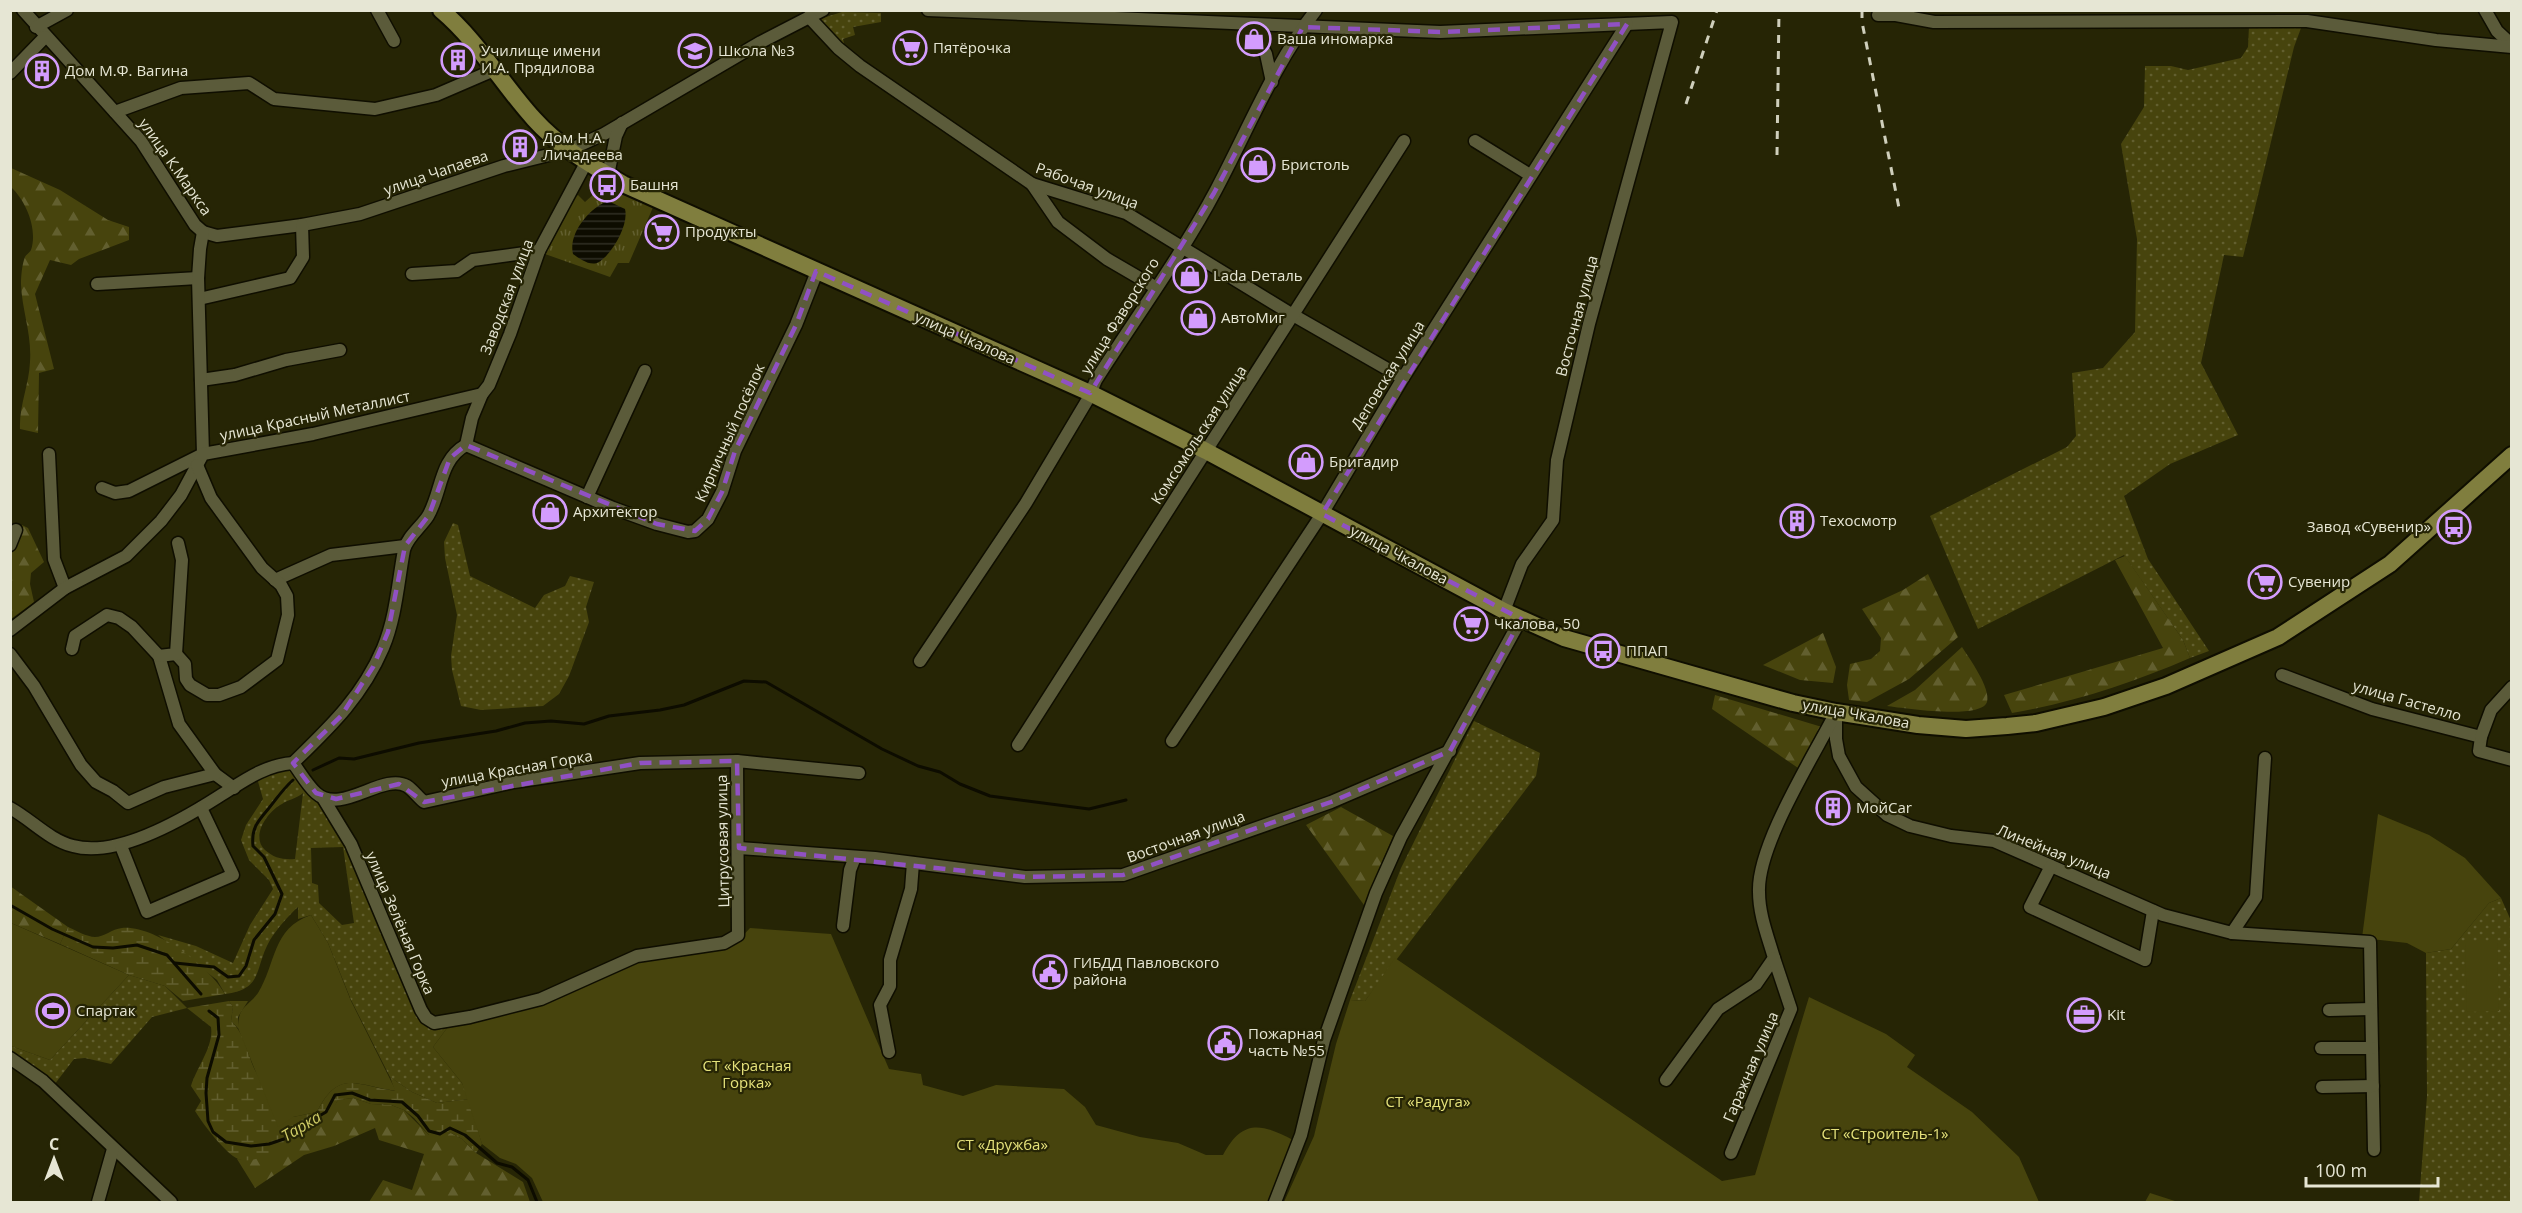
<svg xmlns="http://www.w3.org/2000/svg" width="2522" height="1213" viewBox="0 0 2522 1213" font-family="'Open Sans',sans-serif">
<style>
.grass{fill:url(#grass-dots);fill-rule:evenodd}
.forest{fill:url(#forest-firs)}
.wetland{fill:url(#wetland-marsh)}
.park{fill:url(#park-tufts)}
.garden{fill:#47440d}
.water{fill:url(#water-rules)}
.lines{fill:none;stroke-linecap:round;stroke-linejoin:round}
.stream{stroke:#0d0c00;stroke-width:3}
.minor-casing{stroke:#0f0e00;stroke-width:15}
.major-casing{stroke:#0f0e00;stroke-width:20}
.minor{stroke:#5b5b3a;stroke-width:12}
.major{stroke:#807e3e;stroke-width:16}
.rail{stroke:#cfcfbc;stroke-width:3;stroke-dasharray:8 8;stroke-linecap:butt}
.marked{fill:none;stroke:#9051c3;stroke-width:4.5;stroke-dasharray:12 8;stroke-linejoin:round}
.labels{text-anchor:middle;stroke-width:4.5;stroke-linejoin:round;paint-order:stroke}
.poi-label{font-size:15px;fill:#e6e6d4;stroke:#262505;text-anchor:start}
.street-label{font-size:15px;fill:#e6e6d4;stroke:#262505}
.park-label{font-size:15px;fill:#e5e27b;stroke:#262505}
.water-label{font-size:16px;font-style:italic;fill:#d0cc66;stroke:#262505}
</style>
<defs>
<pattern id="grass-dots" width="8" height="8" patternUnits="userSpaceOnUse" patternTransform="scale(1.5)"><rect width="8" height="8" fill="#47440d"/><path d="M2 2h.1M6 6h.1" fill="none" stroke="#625f2f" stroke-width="1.8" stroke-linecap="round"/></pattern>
<pattern id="forest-firs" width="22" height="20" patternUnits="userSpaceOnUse" patternTransform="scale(1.5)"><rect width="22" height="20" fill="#47440d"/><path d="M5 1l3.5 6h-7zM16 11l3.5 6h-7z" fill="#625f2f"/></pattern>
<pattern id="wetland-marsh" width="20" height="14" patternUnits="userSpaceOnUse" patternTransform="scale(1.5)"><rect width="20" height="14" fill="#47440d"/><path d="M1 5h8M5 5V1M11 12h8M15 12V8" fill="none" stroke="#625f2f"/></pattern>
<pattern id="park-tufts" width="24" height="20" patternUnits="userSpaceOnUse" patternTransform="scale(1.5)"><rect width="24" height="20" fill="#47440d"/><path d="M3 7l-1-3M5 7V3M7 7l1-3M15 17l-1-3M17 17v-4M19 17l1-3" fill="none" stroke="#625f2f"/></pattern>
<pattern id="water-rules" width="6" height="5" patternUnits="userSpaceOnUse" patternTransform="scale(1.5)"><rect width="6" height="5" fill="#0d0c00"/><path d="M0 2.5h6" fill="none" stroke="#302f24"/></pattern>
</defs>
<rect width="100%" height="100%" fill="#262505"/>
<g class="grass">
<polygon points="842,12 881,13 881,22 853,27 855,35 843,39 844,43 839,46 816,20"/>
<polygon points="2249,26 2301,28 2294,47 2243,257 2224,255 2201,363 2238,435 2170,464 2124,496 2148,559 2209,651 2190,658 2183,640 2124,555 1978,629 1930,516 2067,447 2076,436 2072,373 2103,368 2135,332 2137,239 2121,144 2144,107 2145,66 2171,66 2188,70 2241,58 2248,47"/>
<polygon points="453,523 458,525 470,576 535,608 544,595 565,586 570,576 594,582 586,607 589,622 569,676 559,694 543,706 481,710 461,706 452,670 451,656 457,615 445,558 444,542"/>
<polygon points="1474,721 1540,753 1536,776 1365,1001 1350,1000 1401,868"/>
<path d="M280 769 294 772 322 801 347 844 417 1011 450 1024 433 1047 462 1083 469 1099 437 1103 412 1092 390 1077 351 1000 328 943 311 915 298 919V907C288 916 277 929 270 940 254 968 264 989 225 994L217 980 158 935 196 946 233 963 250 925 273 889 269 880 249 860 241 840 246 825 263 799 257 778ZM303 793 295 859C283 860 274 858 265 850 250 836 268 811 282 804 289 799 296 799 303 793ZM343 847 354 923 342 925 319 903 318 885 312 883 311 848Z"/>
<polygon points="2501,898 2512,923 2511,1202 2419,1202 2427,1096 2426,953 2451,949 2489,903"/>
<polygon points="129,975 165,986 187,1008 152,1017 111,1064 85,1058 74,1059 54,1085 11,1054 11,1046 50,1060"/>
<polygon points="229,1001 248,1001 238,1017 238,1028 231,1021 233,1007"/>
</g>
<g class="forest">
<path d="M11 168 60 190 108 220 129 227V240L79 259 71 265 50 260 35 294 54 369 39 373 38 433 20 429C19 406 29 385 30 362 32 334 22 311 21 284 21 277 22 264 25 257 26 255 30 252 31 250 38 229 26 201 11 187Z"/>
<polygon points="22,525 28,528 44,562 31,573 30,584 34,602 11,619 10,554"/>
<path d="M2125 556 2183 640 2190 658C2132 683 2075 702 2012 713L2004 695 2163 648 2115 560Z"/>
<polygon points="1928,574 1958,637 1909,679 1867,702 1849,700 1847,685 1850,664 1871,659 1880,651 1881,638 1862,609 1903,590"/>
<polygon points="1823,633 1836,667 1833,683 1800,680 1763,665"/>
<path d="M1962 647C1969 658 1991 688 1987 702 1981 720 1903 708 1887 706L1915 690Z"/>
<polygon points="1715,695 1822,727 1801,770 1712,709"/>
<polygon points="1341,807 1393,836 1364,905 1306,825"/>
<polygon points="10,886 68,927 60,944 11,923"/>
<path d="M353 1098 371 1104 391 1105 404 1110 429 1135 451 1133 462 1139 476 1153 523 1182 530 1202H369L383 1180 412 1190 424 1154 379 1140 375 1128 334 1146 304 1155 255 1188 237 1159C269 1163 322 1126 338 1100Z"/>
</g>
<g class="wetland">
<path d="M68 927C75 930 87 937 95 937 104 937 112 929 122 928 155 925 209 966 225 994L183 1001 165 986 129 975 60 944Z"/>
<path d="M229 1001 233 1007 231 1021C246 1035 247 1055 256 1072 264 1088 281 1103 293 1117L317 1112C339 1068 356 1086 395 1091L390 1077 412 1092 437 1103 469 1099 482 1144 476 1153 462 1139 451 1133 441 1138 429 1135 414 1118 404 1110 391 1105 371 1104 353 1098 338 1100C335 1105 332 1111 328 1115 313 1131 260 1168 238 1159 225 1153 203 1124 195 1111L201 1101 191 1086C197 1067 214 1046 211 1027L187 1008Z"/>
</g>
<polygon class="park" points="592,179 654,205 629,263 618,263 610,277 545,254 549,237 575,197 578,195 585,202 595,193 589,186"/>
<g class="garden">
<polygon points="2378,814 2429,835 2465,858 2501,898 2489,903 2451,949 2426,953 2407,943 2362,938"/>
<path d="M311 915 328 943 351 1001 396 1091C357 1086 339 1068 317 1112L293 1117 278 1127 238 1028C238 1006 248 1007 258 993 276 964 272 928 311 915Z"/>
<polygon points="11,923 129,975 50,1060 11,1046"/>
<path d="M750 928 831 934 889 1069 921 1074 923 1085 963 1096 996 1085 1064 1089 1085 1107 1096 1125 1140 1137 1178 1143 1206 1155H1223C1242 1119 1261 1123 1293 1140L1268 1202H543L532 1178 516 1164 500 1158 482 1144 462 1083 433 1047 450 1024 531 1008 641 960 738 941Z"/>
<polygon points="2465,942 2497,942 2499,1011 2467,1012"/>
<polygon points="1395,958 1722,1181 1755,1175 1809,997 1886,1034 1915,1055 1907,1067 1972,1112 2019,1157 2039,1202 1284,1202 1314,1136 1336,1044 1350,1000 1365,1001"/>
<polygon points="2150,1193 2178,1202 2145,1202"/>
</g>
<path class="water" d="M608 201 625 209C629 224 613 253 599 262 591 267 580 259 573 254 568 234 589 208 608 201Z"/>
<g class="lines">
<g class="stream">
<polyline points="313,770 339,758 354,759 419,743 496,731 525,723 551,721 584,724 609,716 660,710 684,705 744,681 766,682 882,749 918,766 940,772 960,784 990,796 1089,809 1126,800"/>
<polyline points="10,905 52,929 93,947 113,948 137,945 167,955 201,994"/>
<path d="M175 963 214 967 228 977 239 976 246 966 254 940 275 914 282 894 264 857 253 846C251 828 258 821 269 808 277 798 283 789 293 780"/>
<polyline points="209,1011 218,1018 219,1035 207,1078 206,1093 208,1121 213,1132 226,1142 251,1146 269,1144 287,1138 297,1129 326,1112 335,1095 352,1093 370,1100 402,1102 418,1116 429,1131 440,1134 450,1128 465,1135 497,1163 512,1167 528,1180 537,1202"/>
</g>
<g class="minor-casing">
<g id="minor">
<polyline points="23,10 141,141 195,225 203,232 217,236 302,225 360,214 504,166 569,150 604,134 761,42 823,10"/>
<polyline points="377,10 394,41"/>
<polyline points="928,10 1440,32 1672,22 1589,324 1557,460 1553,520 1522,564 1504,611"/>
<polyline points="2485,10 2497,31 2512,45"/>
<polyline points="1878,15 1896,15 1934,22 2307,21 2436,40 2512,47"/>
<polyline points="809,17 838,48 860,66 1032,184 1126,213 1293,315 1403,378"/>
<polyline points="1250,24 1266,54 1272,82"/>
<polyline points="36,27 67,10"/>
<polyline points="10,73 45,37"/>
<polyline points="115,112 181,88 249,83 274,99 375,109 436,95 494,70"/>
<polyline points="1475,141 1530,175"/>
<polyline points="608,175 616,136 622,123"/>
<polyline points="1032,184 1058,222 1107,259 1155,287"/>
<polyline points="412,274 457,271 473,260 539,251"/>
<polyline points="97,284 198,278"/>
<polyline points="199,299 290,278 303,257 302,225"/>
<polyline points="201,380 235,375 286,360 340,350"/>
<polyline points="466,445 613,508 657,524 688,532 695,531 708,519 722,492 735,451 796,325 816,274 816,271"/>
<polyline points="466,445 472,418 482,394 489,385 510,334 539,251 586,163"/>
<polyline points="49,454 54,559 65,588"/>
<polyline points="102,488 115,493 129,491 203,454 198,278 200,249 203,232"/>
<polyline points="587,497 645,371"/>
<polyline points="10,545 16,530"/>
<polyline points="275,580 331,555 405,546"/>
<polyline points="10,630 65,588 126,556 161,521 181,495 203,454 313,434 482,394"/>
<polyline points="72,649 75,636 107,615 119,618 132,627 159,656 179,724 215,774 234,788"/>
<polyline points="10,654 34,686 81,765 96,782 113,791 128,803 164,787 215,774"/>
<polyline points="176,654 185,664 186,679 190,685 207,695 219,695 241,687 277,660 288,615 287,596 281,585 262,568 211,498 197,465"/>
<polyline points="159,656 176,654 182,560 178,543"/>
<path d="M920 661 1026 503 1088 399 1096 380C1136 317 1181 256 1216 190 1248 130 1274 64 1316 10"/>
<polyline points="2282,675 2372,709 2481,737 2479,751 2512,760"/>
<polyline points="1836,712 1836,739 1839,756 1856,787 1887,815 1910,826 1951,836 1994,841 2163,915 2232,933 2370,942 2374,1150"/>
<polyline points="2481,737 2491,710 2512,687"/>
<polyline points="1172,741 1322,514 1403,378 1627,24"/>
<polyline points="1018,745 1404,141"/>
<path d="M293 763C300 772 307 785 316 793 341 816 383 772 407 786 413 790 418 797 424 802L514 782 640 763 737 761"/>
<path d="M293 763C330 727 362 697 383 648 396 617 398 582 404 550 407 537 421 527 428 516 442 492 439 460 466 445"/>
<polyline points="323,798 351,844 421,1010 426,1018 434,1023 470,1017 541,999 637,956 724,943 738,935 737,761 859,773"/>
<path d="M10 808C32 820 49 840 73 846 116 858 182 820 218 797 242 782 264 765 293 763"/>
<polyline points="121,846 147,912 233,875 201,808"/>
<polyline points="739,848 875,858 1025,877 1123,875 1331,802 1450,751"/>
<polyline points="2051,866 2030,907 2145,960 2153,911"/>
<polyline points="843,926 850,870 855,857"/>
<polyline points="2232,933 2256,897 2265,758"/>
<polyline points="2329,1010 2371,1009"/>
<polyline points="2321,1048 2372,1048"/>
<polyline points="889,1052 880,1005 890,986 890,960 911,889 913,863"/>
<polyline points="10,1058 43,1081 171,1202"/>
<path d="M1666 1080 1718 1009 1756 984 1774 958C1768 937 1759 915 1759 892 1757 846 1812 759 1834 716"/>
<polyline points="2322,1087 2373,1086"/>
<polyline points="1731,1153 1791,1009 1774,958"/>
<polyline points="98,1202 113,1149"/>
<polyline points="1275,1202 1301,1135 1324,1040 1376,893 1401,837 1521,619"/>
</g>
</g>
<g class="major-casing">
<path id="major" d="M441 10C478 41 502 84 534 119 559 147 591 165 623 184L1090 393 1206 451 1504 611 1564 638 1793 703 1836 712 1918 725 1966 729 2007 726 2036 723 2104 707 2166 686 2278 637 2390 564 2512 455"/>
</g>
<use href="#minor" class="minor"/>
<use href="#major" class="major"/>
<g class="rail">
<polyline points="1862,10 1862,22 1899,208"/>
<polyline points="1686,104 1717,10"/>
<polyline points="1777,155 1779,10"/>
</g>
</g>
<path class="marked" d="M1627 24 1322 514 1521 619 1450 751 1331 802 1123 875 1025 877 739 848 737 761 640 763 424 802 399 784 336 799 316 793 293 763 341 716 373 667 388 632 405 546 429 515 450 458 466 445 657 524 695 531 708 519 722 492 735 451 796 325 816 271 1090 393 1214 193 1303 27 1440 32Z"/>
<defs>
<g id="shop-ring" transform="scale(1.725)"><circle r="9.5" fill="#262505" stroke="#d39cfd" stroke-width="1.5"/><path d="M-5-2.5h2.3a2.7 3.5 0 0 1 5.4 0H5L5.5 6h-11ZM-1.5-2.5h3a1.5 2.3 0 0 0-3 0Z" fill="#d39cfd"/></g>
<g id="supermarket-ring" transform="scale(1.725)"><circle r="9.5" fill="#262505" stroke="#d39cfd" stroke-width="1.5"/><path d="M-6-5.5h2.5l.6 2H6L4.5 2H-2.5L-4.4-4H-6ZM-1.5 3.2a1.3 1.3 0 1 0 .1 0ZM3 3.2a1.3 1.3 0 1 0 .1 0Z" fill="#d39cfd"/></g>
<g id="school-ring" transform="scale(1.725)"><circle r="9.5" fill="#262505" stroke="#d39cfd" stroke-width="1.5"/><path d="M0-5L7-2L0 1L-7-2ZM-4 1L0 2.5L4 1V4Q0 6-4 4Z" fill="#d39cfd"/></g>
<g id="building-ring" transform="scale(1.725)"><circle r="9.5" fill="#262505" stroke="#d39cfd" stroke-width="1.5"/><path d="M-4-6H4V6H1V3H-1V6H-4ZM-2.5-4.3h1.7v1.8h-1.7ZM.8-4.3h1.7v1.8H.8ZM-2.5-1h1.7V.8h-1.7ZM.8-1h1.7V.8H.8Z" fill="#d39cfd"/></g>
<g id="bus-ring" transform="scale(1.725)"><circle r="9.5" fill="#262505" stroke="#d39cfd" stroke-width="1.5"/><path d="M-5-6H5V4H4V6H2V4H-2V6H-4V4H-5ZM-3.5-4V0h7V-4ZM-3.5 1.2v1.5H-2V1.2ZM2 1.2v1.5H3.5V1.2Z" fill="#d39cfd"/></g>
<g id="civic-ring" transform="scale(1.725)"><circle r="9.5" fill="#262505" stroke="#d39cfd" stroke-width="1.5"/><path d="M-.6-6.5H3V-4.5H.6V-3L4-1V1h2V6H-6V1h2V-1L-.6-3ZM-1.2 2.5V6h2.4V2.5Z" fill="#d39cfd"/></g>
<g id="stadium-ring" transform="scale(1.725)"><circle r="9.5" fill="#262505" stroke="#d39cfd" stroke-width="1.5"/><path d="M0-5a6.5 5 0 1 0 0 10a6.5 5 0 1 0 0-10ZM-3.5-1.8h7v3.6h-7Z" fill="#d39cfd"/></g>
<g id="office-ring" transform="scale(1.725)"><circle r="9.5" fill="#262505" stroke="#d39cfd" stroke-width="1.5"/><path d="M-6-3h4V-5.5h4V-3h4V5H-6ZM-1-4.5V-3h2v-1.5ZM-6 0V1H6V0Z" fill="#d39cfd"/></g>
</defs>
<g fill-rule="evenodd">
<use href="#shop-ring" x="1254" y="39"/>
<use href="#supermarket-ring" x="910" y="48"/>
<use href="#school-ring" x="695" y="51"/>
<use href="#building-ring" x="458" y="60"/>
<use href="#building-ring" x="42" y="71"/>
<use href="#building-ring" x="520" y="147"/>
<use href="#shop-ring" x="1258" y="165"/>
<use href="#bus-ring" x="607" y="185"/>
<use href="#supermarket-ring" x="662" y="232"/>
<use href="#shop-ring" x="1190" y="276"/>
<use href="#shop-ring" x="1198" y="318"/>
<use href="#shop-ring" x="1306" y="462"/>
<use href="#shop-ring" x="550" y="512"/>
<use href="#building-ring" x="1797" y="521"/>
<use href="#bus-ring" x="2454" y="527"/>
<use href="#supermarket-ring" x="2265" y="582"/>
<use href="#supermarket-ring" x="1471" y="624"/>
<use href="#bus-ring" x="1603" y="651"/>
<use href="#building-ring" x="1833" y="808"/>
<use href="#civic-ring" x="1050" y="972"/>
<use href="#stadium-ring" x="53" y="1011"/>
<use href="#office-ring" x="2084" y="1015"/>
<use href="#civic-ring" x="1225" y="1043"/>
</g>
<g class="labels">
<g class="poi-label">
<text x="1277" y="44">Ваша иномарка</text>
<text x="933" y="53">Пятёрочка</text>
<text x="481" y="56">Училище имени<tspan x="481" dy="17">И.А. Прядилова</tspan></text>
<text x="718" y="56">Школа №3</text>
<text x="65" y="76">Дом М.Ф. Вагина</text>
<text x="543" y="143">Дом Н.А.<tspan x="543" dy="17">Личадеева</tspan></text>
<text x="1281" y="170">Бристоль</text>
<text x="630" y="190">Башня</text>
<text x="685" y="237">Продукты</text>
<text x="1213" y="281">Lada Dеталь</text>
<text x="1221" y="323">АвтоМиг</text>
<text x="1329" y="467">Бригадир</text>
<text x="573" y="517">Архитектор</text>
<text x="1820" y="526">Техосмотр</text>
<text x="2431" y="532" text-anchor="end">Завод «Сувенир»</text>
<text x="2288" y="587">Сувенир</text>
<text x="1494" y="629">Чкалова, 50</text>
<text x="1626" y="656">ППАП</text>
<text x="1856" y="813">МойCar</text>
<text x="1073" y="968">ГИБДД Павловского<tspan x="1073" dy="17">района</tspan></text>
<text x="76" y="1016">Спартак</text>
<text x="2107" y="1020">Kit</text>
<text x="1248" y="1039">Пожарная<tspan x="1248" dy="17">часть №55</tspan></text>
</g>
<g class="street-label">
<text transform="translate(175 167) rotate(55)" y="5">улица К.Маркса</text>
<text transform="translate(436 173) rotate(-19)" y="5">улица Чапаева</text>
<text transform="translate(1087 186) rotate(20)" y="5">Рабочая улица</text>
<text transform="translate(507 297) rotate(-69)" y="5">Заводская улица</text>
<text transform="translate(1120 316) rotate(-58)" y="5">улица Фаворского</text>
<text transform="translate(1577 316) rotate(-75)" y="5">Восточная улица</text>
<text transform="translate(965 338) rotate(24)" y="5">улица Чкалова</text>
<text transform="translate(1388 375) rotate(-58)" y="5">Деповская улица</text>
<text transform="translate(315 416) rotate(-12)" y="5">улица Красный Металлист</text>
<text transform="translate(730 433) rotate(-66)" y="5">Кирпичный посёлок</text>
<text transform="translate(1199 435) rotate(-57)" y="5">Комсомольская улица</text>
<text transform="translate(1399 555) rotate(28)" y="5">улица Чкалова</text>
<text transform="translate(2407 701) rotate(16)" y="5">улица Гастелло</text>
<text transform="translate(1856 714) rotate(10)" y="5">улица Чкалова</text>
<text transform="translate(517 769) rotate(-10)" y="5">улица Красная Горка</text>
<text transform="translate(1186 837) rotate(-20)" y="5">Восточная улица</text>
<text transform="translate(723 841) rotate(-91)" y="5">Цитрусовая улица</text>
<text transform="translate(2054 852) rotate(22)" y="5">Линейная улица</text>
<text transform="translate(400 923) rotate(67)" y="5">улица Зелёная Горка</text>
<text transform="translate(1751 1067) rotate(-67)" y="5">Гаражная улица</text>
</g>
<g class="park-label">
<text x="747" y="1071">СТ «Красная<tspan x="747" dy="17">Горка»</tspan></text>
<text x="1428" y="1107">СТ «Радуга»</text>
<text x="1885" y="1139">СТ «Строитель-1»</text>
<text x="1002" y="1150">СТ «Дружба»</text>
</g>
<g class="water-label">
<text transform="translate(301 1126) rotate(-31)" y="6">Тарка</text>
</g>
</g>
<rect width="2522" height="1213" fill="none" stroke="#e6e6d4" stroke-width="24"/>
<g transform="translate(54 1159)" stroke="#262505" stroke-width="4.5" paint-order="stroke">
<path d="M0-4.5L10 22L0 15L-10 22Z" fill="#e6e6d4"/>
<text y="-9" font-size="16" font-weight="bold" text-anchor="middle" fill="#e6e6d4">С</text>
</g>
<path d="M2306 1177v9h132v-9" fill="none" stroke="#e6e6d4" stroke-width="3"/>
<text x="2315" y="1177" font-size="18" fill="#e6e6d4" stroke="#262505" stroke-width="4.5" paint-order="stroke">100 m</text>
</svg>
